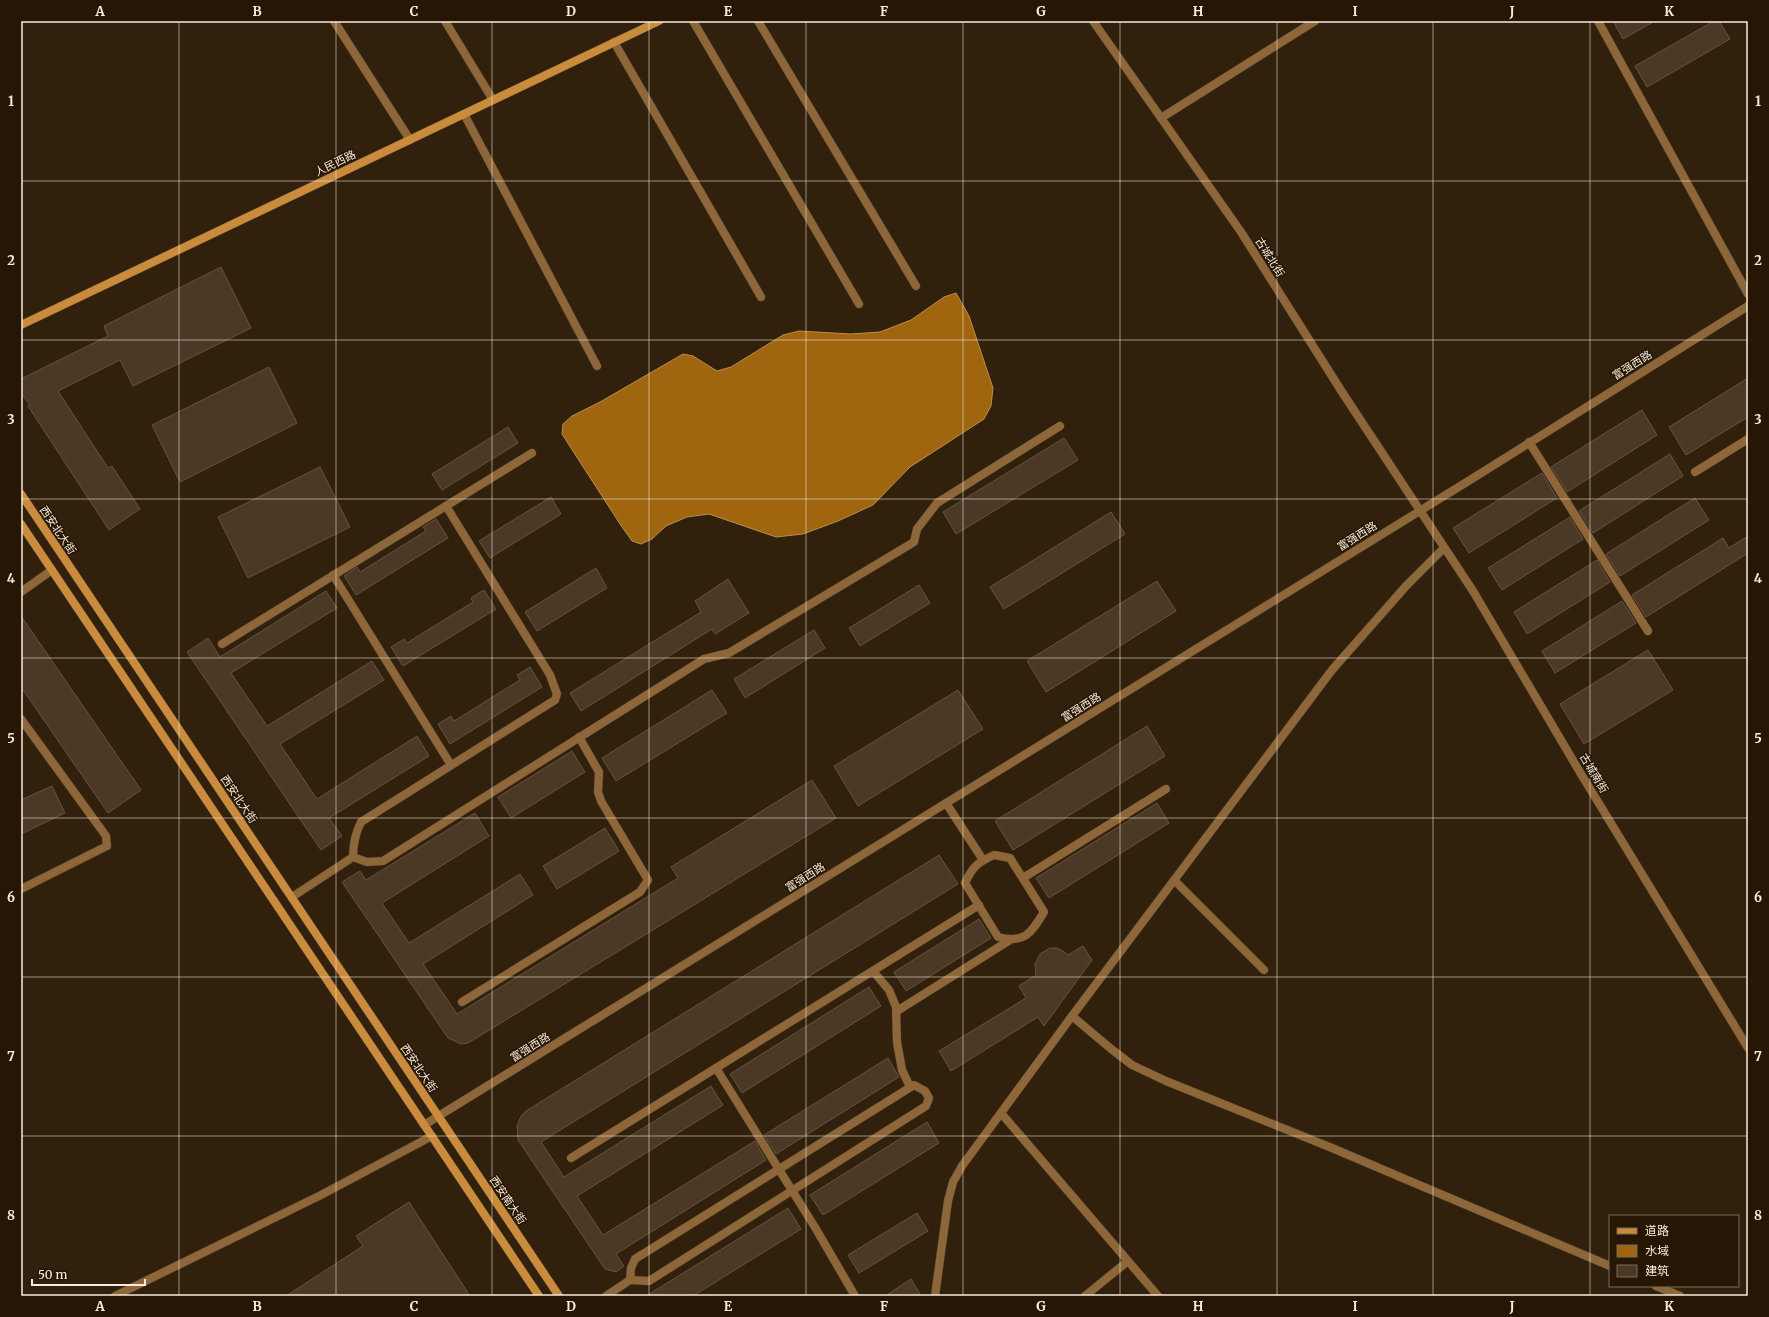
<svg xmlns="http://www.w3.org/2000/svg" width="1769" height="1317" viewBox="0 0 1769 1317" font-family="Merriweather,'Noto Sans SC',serif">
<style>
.water{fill:#a0650f;stroke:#ba8e4d}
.building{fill:#4c3925;stroke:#67533e}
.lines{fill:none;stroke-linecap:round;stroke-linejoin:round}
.service-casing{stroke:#4d3d29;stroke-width:9}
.minor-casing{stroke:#4d3d29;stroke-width:9}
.tertiary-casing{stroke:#4d3d29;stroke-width:9}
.secondary-casing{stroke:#4d3d29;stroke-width:9}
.service{stroke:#8d6639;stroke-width:8}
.minor{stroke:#8d6639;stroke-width:8}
.tertiary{stroke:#8d6639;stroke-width:8}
.secondary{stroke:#ca8b3d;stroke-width:8}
.grid{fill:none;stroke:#f7ecdf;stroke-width:1;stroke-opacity:0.55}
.labels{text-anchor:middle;stroke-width:3;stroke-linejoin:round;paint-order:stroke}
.street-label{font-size:11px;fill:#f7ecdf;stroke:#271603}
.neatline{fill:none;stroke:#f7ecdf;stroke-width:1.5}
.grid-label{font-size:13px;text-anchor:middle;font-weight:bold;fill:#f7ecdf}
</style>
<rect width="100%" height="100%" fill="#31200b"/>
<polygon class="water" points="956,293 969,316 993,388 991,406 984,419 910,467 873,505 838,521 803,534 776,537 709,514 687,517 666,526 652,539 641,544 632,541 620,524 562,434 563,424 572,416 600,402 683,354 693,356 717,371 731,367 783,335 799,331 851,334 880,332 911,320 944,297"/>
<g class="building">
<polygon points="1613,21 1655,21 1623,39"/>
<polygon points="1714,21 1719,21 1730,39 1647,87 1635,66"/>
<polygon points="221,267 251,328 133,386 120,360 58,391 108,468 112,466 140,509 109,530 28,406 30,405 21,393 21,379 108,336 104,326"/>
<polygon points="269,367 297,423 180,482 152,425"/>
<polygon points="1748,378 1748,417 1686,455 1669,427"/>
<polygon points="1642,410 1657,435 1567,492 1551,467"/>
<polygon points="508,427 518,443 442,490 432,474"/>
<polygon points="1064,438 1078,460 956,534 943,512"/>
<polygon points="1670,454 1683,476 1593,533 1579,511"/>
<polygon points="320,467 350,527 248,578 218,517"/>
<polygon points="1542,473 1557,498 1469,553 1453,528"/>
<polygon points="551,497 561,514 490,558 479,541"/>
<polygon points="1695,498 1709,520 1620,576 1606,554"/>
<polygon points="1111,512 1125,534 1004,609 990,587"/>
<polygon points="1570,517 1583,539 1502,590 1488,568"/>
<polygon points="436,519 448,538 356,595 344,576 357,567 360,572 426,531 423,527"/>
<polygon points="1748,536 1748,553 1646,617 1632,595 1723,538 1729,548"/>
<polygon points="1597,560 1610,582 1527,634 1514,612"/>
<polygon points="596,568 607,588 537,631 525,612"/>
<polygon points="728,579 749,613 715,634 712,629 581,711 570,693 701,612 695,601"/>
<polygon points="1157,581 1176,611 1046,692 1027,661"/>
<polygon points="919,585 930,603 860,646 849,628"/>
<polygon points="484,590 496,609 403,666 391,647 404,639 407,643 473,602 471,598"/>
<polygon points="326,591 337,608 231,673 267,726 372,661 384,680 280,744 317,799 417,736 429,756 329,818 342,836 321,850 187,652 208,638 220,657"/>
<polygon points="1622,601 1636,623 1555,673 1542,651"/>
<polygon points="21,616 141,790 108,813 21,687"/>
<polygon points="814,630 825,648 745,698 734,679"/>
<polygon points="1648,650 1673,690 1584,744 1560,704"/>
<polygon points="530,667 542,687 450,744 438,724 451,716 454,721 520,680 517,675"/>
<polygon points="712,690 727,713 616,781 602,758"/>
<polygon points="958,690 983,729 858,806 834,766"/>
<polygon points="1147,726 1165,756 1013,850 995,821"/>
<polygon points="572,751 585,772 511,818 498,797"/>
<polygon points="812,780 836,818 468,1043 461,1044 448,1038 342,882 360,871 366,880 475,813 489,836 382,903 409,943 520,874 533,895 423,964 457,1014 678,878 671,867"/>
<polygon points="52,786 65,813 21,834 21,800"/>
<polygon points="1157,803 1169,823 1049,898 1036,878"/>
<polygon points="605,828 619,851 557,889 543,866"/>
<polygon points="939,855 958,884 541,1142 564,1177 711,1086 723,1105 577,1196 603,1235 755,1141 766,1160 616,1254 624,1266 616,1272 605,1269 518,1140 517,1126 521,1116 526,1111"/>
<polygon points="979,919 991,938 906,991 894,972"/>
<polygon points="1083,946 1092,960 1044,1026 1038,1017 951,1071 939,1051 1026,998 1019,986 1036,975 1035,964 1040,954 1050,948 1057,948 1063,951 1068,955"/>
<polygon points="869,987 881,1006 742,1093 730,1074"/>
<polygon points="888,1058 899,1077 776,1154 764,1135"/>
<polygon points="927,1122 939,1143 823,1215 810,1195"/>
<polygon points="409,1202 470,1296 286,1296 363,1246 356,1236"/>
<polygon points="788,1208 801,1229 693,1296 646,1296"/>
<polygon points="917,1213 928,1231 859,1273 848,1255"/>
<polygon points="911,1279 921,1296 885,1296"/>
</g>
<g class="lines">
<g class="service-casing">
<g id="service">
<polyline points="334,21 410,140"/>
<polyline points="445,21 493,100"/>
<polyline points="693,21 859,304"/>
<polyline points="758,21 916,286"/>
<polyline points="614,42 761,297"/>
<polyline points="464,114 597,366"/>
<polyline points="1529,442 1648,631"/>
<polyline points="1695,472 1748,439"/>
<path d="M446 506 550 675 557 694 555 700 361 822C355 834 353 843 353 857L367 862 383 861 704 659 729 653 914 542 917 529 937 503 1060 426"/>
<polyline points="333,575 451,765"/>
<polyline points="21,592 52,570"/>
<polyline points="222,644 532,453"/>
<polyline points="21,719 106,836 107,846 21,889"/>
<polyline points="946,803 983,860"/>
<path d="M994 855 1010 858 1044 912C1031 933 1025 944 998 937L965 883C973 866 977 863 994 855Z"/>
<polyline points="1023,878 1166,789"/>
<polyline points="1174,880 1264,970"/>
<polyline points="292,897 353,857"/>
<polyline points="873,971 889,990 896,1007 897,1042 902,1070 910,1087"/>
<polyline points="462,1002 640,892 648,880 601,801 598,792 599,772 579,737"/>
<polyline points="897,1011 1010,940"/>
<polyline points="716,1068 816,1229 855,1296"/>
<polygon points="914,1085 925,1091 929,1098 926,1106 649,1281 630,1280 631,1268 635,1259"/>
<polyline points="571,1158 979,905"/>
<polyline points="606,1296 630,1280"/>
<polyline points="1085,1296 1128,1261"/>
</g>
</g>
<g class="minor-casing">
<g id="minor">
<polyline points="1598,21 1748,294"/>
<polyline points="1161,118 1315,21"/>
<polyline points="1072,1016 1110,1048 1132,1065 1166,1081 1332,1148 1610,1266"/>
<polyline points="1001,1113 1158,1296"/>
<polyline points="1656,1286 1680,1296"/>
<polyline points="115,1296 321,1195 432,1136"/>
<polyline points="935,1296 948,1201 953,1182 962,1166 1072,1016 1332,670 1406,586 1444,548"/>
</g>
</g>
<g class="tertiary-casing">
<g id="tertiary">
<polyline points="1093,21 1241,232 1342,392 1473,591 1581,774 1748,1048"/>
<polyline points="424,1125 1470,480 1748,306"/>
</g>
</g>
<g class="secondary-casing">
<g id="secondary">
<polyline points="21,325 659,21"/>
<polyline points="21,494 559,1296"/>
<polyline points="21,524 539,1296"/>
</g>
</g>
<use href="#service" class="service"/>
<use href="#minor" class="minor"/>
<use href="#tertiary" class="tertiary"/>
<use href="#secondary" class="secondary"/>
</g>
<path class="grid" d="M179 21V1296M336 21V1296M492 21V1296M649 21V1296M806 21V1296M963 21V1296M1120 21V1296M1277 21V1296M1433 21V1296M1590 21V1296M21 181H1748M21 340H1748M21 499H1748M21 658H1748M21 818H1748M21 977H1748M21 1136H1748"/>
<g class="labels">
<g class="street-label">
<text transform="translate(335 163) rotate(-26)" y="4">人民西路</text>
<text transform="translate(1270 257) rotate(58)" y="4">古城北街</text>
<text transform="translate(1632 365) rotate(-32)" y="4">富强西路</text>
<text transform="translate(58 530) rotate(56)" y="4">西安北大街</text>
<text transform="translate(1357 536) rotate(-32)" y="4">富强西路</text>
<text transform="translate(1081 707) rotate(-32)" y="4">富强西路</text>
<text transform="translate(1594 773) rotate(59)" y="4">古城南街</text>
<text transform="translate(239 799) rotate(56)" y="4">西安北大街</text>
<text transform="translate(805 877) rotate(-32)" y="4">富强西路</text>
<text transform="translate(530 1047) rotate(-32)" y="4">富强西路</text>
<text transform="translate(419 1068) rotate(56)" y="4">西安北大街</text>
<text transform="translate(508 1200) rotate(56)" y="4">西安南大街</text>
</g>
</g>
<rect width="1769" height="1317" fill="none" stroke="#271603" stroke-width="44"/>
<rect x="1609" y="1215" width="130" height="72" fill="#271603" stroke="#7a6c5b"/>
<rect x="1617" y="1228" width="20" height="6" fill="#ca8b3d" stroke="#7a6c5b"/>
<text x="1645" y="1235" font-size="12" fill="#f7ecdf">道路</text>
<rect x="1617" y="1245" width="20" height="12" fill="#a0650f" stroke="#7a6c5b"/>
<text x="1645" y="1255" font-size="12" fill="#f7ecdf">水域</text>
<rect x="1617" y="1265" width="20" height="12" fill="#4c3925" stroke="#7a6c5b"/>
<text x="1645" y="1275" font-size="12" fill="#f7ecdf">建筑</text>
<path d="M32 1279v6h113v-6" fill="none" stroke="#f7ecdf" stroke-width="2"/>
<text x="38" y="1279" font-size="12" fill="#f7ecdf" stroke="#271603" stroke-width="3" paint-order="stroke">50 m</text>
<rect x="22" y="22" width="1725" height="1273" class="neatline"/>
<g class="grid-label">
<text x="100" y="16">A</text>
<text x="257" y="16">B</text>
<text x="414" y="16">C</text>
<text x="571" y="16">D</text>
<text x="728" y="16">E</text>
<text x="884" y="16">F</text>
<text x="1041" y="16">G</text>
<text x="1198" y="16">H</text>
<text x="1355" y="16">I</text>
<text x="1512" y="16">J</text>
<text x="1669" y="16">K</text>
<text x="11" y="106">1</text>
<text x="1758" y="106">1</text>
<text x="11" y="265">2</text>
<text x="1758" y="265">2</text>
<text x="11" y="424">3</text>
<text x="1758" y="424">3</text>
<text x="11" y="583">4</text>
<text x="1758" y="583">4</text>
<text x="11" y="743">5</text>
<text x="1758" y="743">5</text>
<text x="11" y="902">6</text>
<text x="1758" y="902">6</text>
<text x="11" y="1061">7</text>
<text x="1758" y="1061">7</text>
<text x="11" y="1220">8</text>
<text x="1758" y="1220">8</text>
<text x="100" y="1311">A</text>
<text x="257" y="1311">B</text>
<text x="414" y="1311">C</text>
<text x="571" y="1311">D</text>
<text x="728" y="1311">E</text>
<text x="884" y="1311">F</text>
<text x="1041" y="1311">G</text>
<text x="1198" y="1311">H</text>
<text x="1355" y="1311">I</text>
<text x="1512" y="1311">J</text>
<text x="1669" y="1311">K</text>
</g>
</svg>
